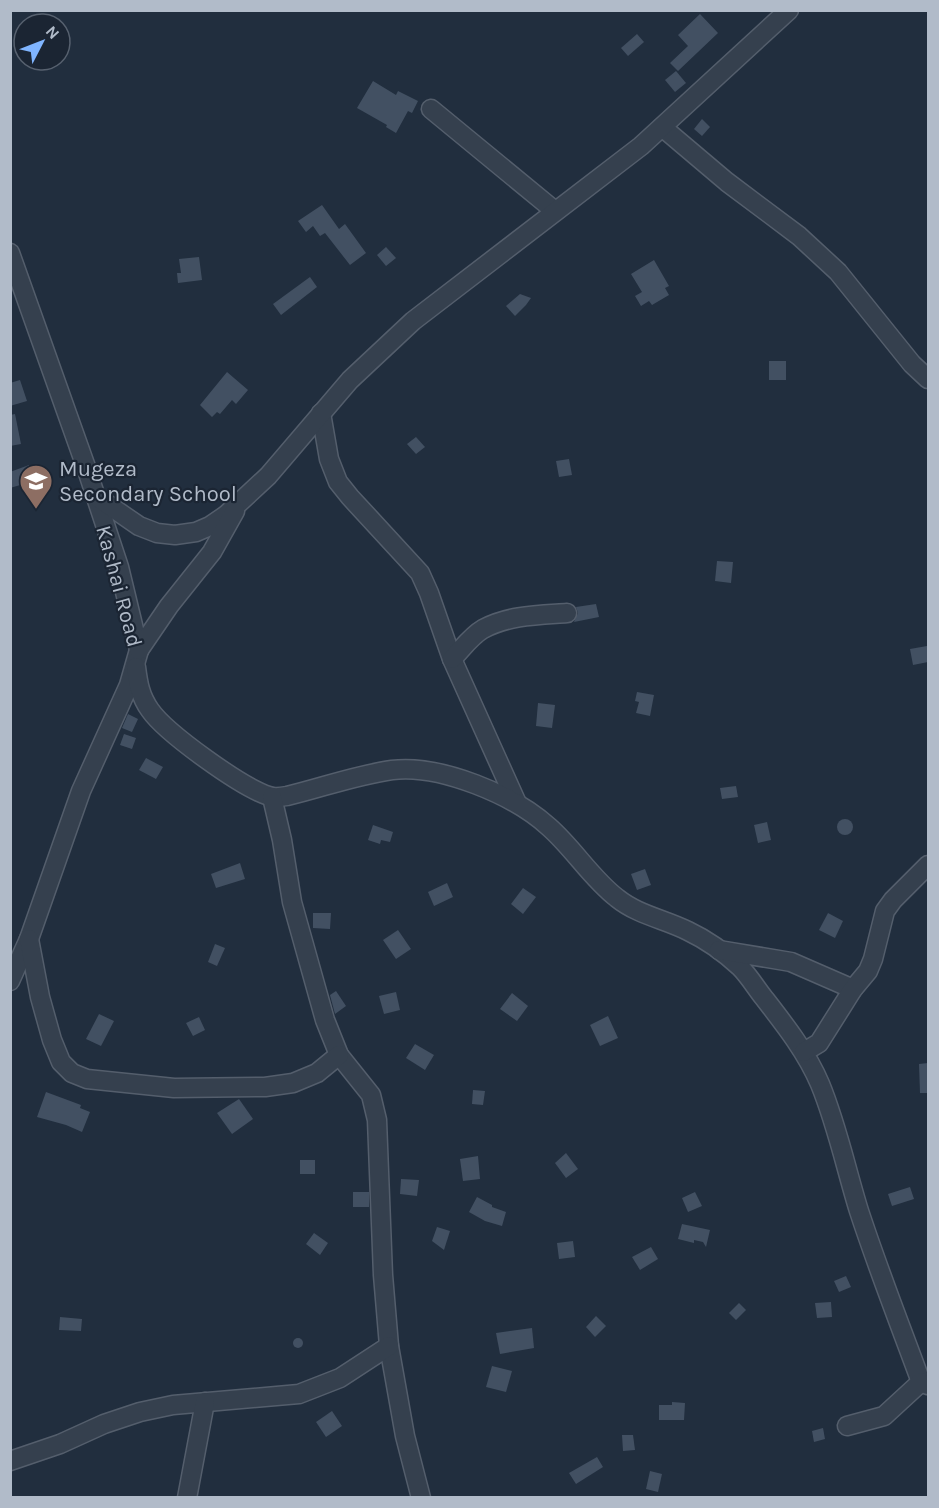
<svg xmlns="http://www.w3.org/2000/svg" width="939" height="1508" viewBox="0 0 939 1508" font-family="Karla,sans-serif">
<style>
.building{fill:#425062}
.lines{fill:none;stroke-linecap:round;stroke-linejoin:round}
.minor-casing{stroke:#545e6c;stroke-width:21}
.minor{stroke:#35404e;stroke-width:18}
.labels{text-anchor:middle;stroke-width:4.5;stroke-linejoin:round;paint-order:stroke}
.poi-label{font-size:22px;fill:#b1bbc9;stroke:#1b2533;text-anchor:start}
.street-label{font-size:22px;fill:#b1bbc9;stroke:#1b2533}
</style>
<rect width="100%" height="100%" fill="#212e3e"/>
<g class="building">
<polygon points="700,14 718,33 678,71 670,63 688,46 678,35"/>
<polygon points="637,34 644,42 628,56 621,48"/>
<polygon points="676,71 686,83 675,92 665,80"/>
<polygon points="373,81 396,95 398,91 418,101 412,113 408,111 396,133 386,127 387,125 357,108"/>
<polygon points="702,119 710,127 702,136 694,129"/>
<polygon points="322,205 339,229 345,224 366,253 350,265 325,233 320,236 313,226 306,232 298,221"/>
<polygon points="386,247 396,258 386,266 377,255"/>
<polygon points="199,257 202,280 178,283 177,273 181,273 179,259"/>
<polygon points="654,260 669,286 665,288 669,295 652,305 649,301 641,306 635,296 642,292 631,274"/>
<polygon points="310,277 317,287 281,315 273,304"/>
<polygon points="520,294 531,298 526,305 515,316 506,306"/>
<rect x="769" y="361" width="17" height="19"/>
<polygon points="227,372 248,390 236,404 232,400 220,414 217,412 212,417 200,405"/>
<polygon points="20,380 27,401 10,406 10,383"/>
<polygon points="15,414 21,444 10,446 10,415"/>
<polygon points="416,437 425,447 416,454 407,444"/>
<polygon points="569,459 572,475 559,477 556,461"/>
<polygon points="29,465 34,481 10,488 10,472"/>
<polygon points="717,561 733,562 731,583 715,581"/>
<polygon points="596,604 599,617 574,622 578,613 576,607"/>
<polygon points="927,646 928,662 913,665 910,649"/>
<polygon points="637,692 654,695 650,716 636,713 639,702 635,701"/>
<polygon points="538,703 555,705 552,728 536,726"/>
<polygon points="128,714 138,719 132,732 122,728"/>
<polygon points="124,734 136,738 132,749 120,745"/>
<polygon points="146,758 163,767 156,779 139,770"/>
<polygon points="736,786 738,797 722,799 720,788"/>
<circle cx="845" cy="827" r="8"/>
<polygon points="767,822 771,840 758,843 754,825"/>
<polygon points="373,825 393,832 390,842 381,840 380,844 368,840"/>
<polygon points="240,863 245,879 216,888 211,874"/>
<polygon points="645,869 651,885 637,890 631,874"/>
<polygon points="447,883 453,897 434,906 428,892"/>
<polygon points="523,888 536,897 523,914 511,904"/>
<polygon points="313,913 331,913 330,929 313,928"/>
<polygon points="828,913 843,921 835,938 819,930"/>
<polygon points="398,930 411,949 396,959 383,940"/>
<polygon points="215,944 225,948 217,966 208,962"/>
<polygon points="336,991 346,1006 335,1014 330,995"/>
<polygon points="396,992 400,1010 384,1014 379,996"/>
<polygon points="512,993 528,1006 517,1021 500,1009"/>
<polygon points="99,1014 114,1021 101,1046 86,1039"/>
<polygon points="608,1016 618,1038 600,1046 590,1025"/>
<polygon points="199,1017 205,1030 193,1036 186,1023"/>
<polygon points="415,1044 434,1055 425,1070 406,1058"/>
<polygon points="928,1063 928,1093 920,1093 919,1064"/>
<polygon points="473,1090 485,1091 483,1105 472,1104"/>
<polygon points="46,1092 81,1105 80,1108 90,1112 82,1132 66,1125 37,1117"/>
<polygon points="239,1099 253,1119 232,1134 217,1113"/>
<polygon points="566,1153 578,1169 566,1178 555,1163"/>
<polygon points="478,1156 480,1179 463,1181 460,1159"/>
<rect x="300" y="1160" width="15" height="14"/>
<polygon points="401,1179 419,1180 417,1196 400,1194"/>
<polygon points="910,1187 914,1199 892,1206 888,1194"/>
<rect x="353" y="1192" width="16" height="15"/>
<polygon points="695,1192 702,1206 688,1212 682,1198"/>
<polygon points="477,1197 492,1205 492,1207 506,1212 502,1226 485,1221 469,1212"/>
<polygon points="682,1224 710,1230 706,1247 703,1242 694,1240 694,1243 678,1239"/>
<polygon points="437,1227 450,1231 444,1250 432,1241"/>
<polygon points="314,1233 328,1243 320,1255 306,1244"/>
<polygon points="573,1241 575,1257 559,1259 557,1243"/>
<polygon points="651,1247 658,1259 640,1270 632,1257"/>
<polygon points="846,1276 851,1287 839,1292 834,1281"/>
<polygon points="831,1302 832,1317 817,1318 815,1303"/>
<polygon points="739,1303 746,1310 736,1320 729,1313"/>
<polygon points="596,1316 606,1326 595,1337 586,1327"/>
<polygon points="60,1317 82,1319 81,1331 59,1330"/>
<polygon points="532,1328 534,1348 500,1354 496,1333"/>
<circle cx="298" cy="1343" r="5"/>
<polygon points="492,1366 512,1371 506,1392 486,1387"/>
<polygon points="672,1402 685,1403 684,1420 659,1420 659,1405 672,1405"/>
<polygon points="332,1411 342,1426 326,1437 316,1422"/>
<polygon points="823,1428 825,1439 814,1442 812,1431"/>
<polygon points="622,1435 633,1435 635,1450 623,1451"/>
<polygon points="597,1457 603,1467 576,1484 569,1473"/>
<polygon points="650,1471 662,1474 658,1492 646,1489"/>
</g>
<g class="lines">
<g class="minor-casing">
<g id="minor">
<polyline points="431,109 555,211"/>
<polyline points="662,127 727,182 799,236 838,272 912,364 928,379"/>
<polyline points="10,253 86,467 119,567 139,650 129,685 81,791 29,939 10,981"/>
<polyline points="321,413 329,459 338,482 350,497 420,573 429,593 452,659 516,801"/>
<polyline points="94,495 139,526 157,533 175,535 196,532 210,526 226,515 268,476 350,380 413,321 641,146 789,10"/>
<polyline points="139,650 169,606 212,552 235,511"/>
<path d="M452 659C462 649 471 636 483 629 509 615 539 615 567 613"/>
<path d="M136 667C138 683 140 696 150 710 166 733 241 787 269 796 274 798 281 797 287 796 321 788 356 775 392 770 440 764 514 795 549 827 574 849 591 878 617 898 638 915 664 919 688 931 707 940 725 953 740 967 749 976 756 988 764 998 785 1025 807 1053 820 1084 837 1125 846 1169 859 1211 878 1269 900 1325 921 1382L928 1385"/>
<polyline points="272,797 282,840 292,902 325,1020 339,1055 371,1095 377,1120 383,1275 389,1346 405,1436 421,1498"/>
<polyline points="29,939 40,997 52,1040 61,1062 72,1073 87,1079 174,1088 265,1087 293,1083 317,1073 339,1055"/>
<polyline points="719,950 791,962 853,989"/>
<polyline points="804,1052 819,1043 853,989 868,971 873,959 885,911 893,900 928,865"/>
<polyline points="847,1426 884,1416 921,1382"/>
<polyline points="10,1461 60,1444 104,1424 140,1412 173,1405 299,1394 340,1378 389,1346"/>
<polyline points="187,1498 205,1402"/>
</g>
</g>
<use href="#minor" class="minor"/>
</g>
<defs>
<g id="school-pin" transform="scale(1.725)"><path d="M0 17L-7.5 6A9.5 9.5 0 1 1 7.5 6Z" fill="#8d6e63" stroke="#1b2533"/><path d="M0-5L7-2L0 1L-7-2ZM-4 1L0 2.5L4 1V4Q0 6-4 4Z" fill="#fff"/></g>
</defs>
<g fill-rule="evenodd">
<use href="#school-pin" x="36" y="481"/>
</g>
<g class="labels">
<g class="poi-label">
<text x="59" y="476">Mugeza<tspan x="59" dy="25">Secondary School</tspan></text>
</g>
<g class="street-label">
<text transform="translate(120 586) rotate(75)" y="8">Kashai Road</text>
</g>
</g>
<rect width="939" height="1508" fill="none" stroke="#b1bbc9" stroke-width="24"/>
<g transform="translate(42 42) rotate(48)"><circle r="28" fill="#1b2533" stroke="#57616f" stroke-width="1.5"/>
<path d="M0-4.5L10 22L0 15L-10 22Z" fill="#80b5ff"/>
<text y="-9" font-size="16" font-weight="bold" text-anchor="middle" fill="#b1bbc9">N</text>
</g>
</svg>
